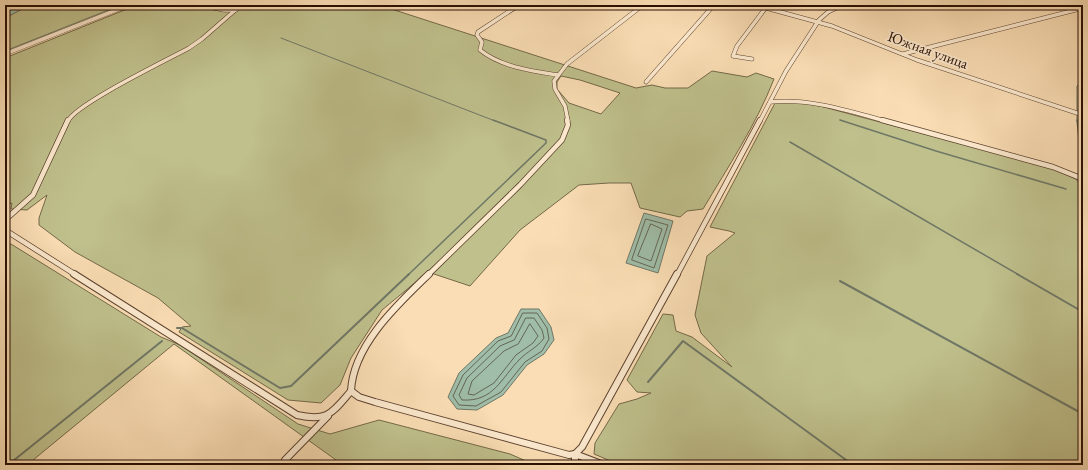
<svg xmlns="http://www.w3.org/2000/svg" width="1088" height="470" viewBox="0 0 1088 470" font-family="'EB Garamond',serif">
<style>
.green{fill:#bfc08c;stroke:#746848;fill-rule:evenodd}
.water{fill:#9fbda8;stroke:#6f7766}
.lines{fill:none;stroke-linecap:round;stroke-linejoin:round}
.shore{stroke:#646656;stroke-width:1}
.stream-far2{stroke:#6f7766;stroke-width:1}
.stream-far1{stroke:#6f7766;stroke-width:1.5}
.stream{stroke:#6f7766;stroke-width:2}
.street-far2-casing{stroke:#5c422f;stroke-width:4.5}
.street-far1-casing{stroke:#5c422f;stroke-width:6}
.street-casing{stroke:#5c422f;stroke-width:8}
.street-far2{stroke:#fce9ce;stroke-width:3.5}
.street-far1{stroke:#fce9ce;stroke-width:4.5}
.street{stroke:#fce9ce;stroke-width:6}
.labels{text-anchor:middle;stroke-width:3.5;stroke-linejoin:round;paint-order:stroke}
.far-street-label{font-size:15px;fill:#280f03;stroke:#fce9ce}
</style>
<rect width="100%" height="100%" fill="#faddb4"/>
<filter id="stains"><feTurbulence type="fractalNoise" baseFrequency=".005" numOctaves="4"/><feColorMatrix values="0 0 0 0 .2 0 0 0 0 .09 0 0 0 0 .02 0 0 0 .5 -.17"/></filter>
<radialGradient id="worn" r=".72"><stop offset=".6" stop-color="#630" stop-opacity="0"/><stop offset="1" stop-color="#630" stop-opacity=".3"/></radialGradient>
<g class="green">
<polygon points="30,5 126,5 5,53 5,18"/>
<path d="M137 5H379L636 88 652 85 665 88H688L712 71 747 77 756 73 774 79C756 125 728 167 703 209L687 211 680 217 640 208 631 183H609L579 185 520 230 470 286 428 272 382 310 351 358 340 385 321 403 288 400 179 332 182 327 191 326 158 298 75 252 39 225V218L47 195 27 210 11 209 12 203 5 205V58ZM561 76 580 80 620 93 601 114 569 103 557 89V82Z"/>
<polygon points="791,101 820,106 1052,168 1076,179 1078,182 1083,183 1083,465 620,465 594,454 595,443 619,404 637,399 651,393 637,392 627,380 663,314 673,315 676,331 692,337 732,367 701,333 695,315 707,256 735,233 729,231 710,227 775,103"/>
<polygon points="11,244 161,337 180,345 298,424 330,434 379,420 510,454 535,465 343,465 174,344 27,465 5,465 5,247"/>
</g>
<g class="water">
<polygon points="5,5 30,5 5,18"/>
<polygon points="644,213 673,221 658,273 626,263"/>
<polygon points="521,309 539,309 551,327 554,340 544,354 527,365 503,395 477,410 457,409 448,397 459,373 496,338 508,333"/>
</g>
<g class="lines">
<g class="shore">
<polygon points="646,219 668,225 654,268 632,260"/>
<polygon points="651,224 662,229 651,261 638,256"/>
<polygon points="523,313 537,313 547,328 549,339 542,351 525,362 501,392 476,406 459,405 453,396 463,375 498,341 511,336"/>
<path d="M526 318H534L542 330 544 338C538 347 528 351 520 359 501 378 494 402 462 400L459 395 467 378 500 346 514 340Z"/>
<polygon points="530,324 538,336 533,343 516,355 494,383 474,395 468,394 472,381 504,351 518,344"/>
</g>
<g class="stream-far2">
<polyline points="281,38 495,121"/>
<polyline points="5,51 111,9"/>
<polyline points="840,120 843,121"/>
<polyline points="1077,121 1077,86 1083,81"/>
</g>
<g class="stream-far1">
<polyline points="840,120 936,151 1066,189"/>
<polyline points="1077,120 1083,175"/>
<polyline points="790,142 1019,275"/>
<polyline points="1082,182 1083,188"/>
<polyline points="408,275 546,143 546,140 493,120"/>
</g>
<g class="stream">
<polyline points="1017,274 1083,312"/>
<polyline points="840,281 1083,414"/>
<polyline points="177,328 182,328 280,388 291,386 409,274"/>
<polyline points="648,382 683,341 853,465"/>
<polyline points="8,465 162,341"/>
</g>
<g class="street-far2-casing">
<g id="street-far2">
<polyline points="200,5 224,10 236,10"/>
<path d="M519 5 478 32 477 35 482 42 480 50C501 67 532 71 558 75"/>
<polyline points="399,8 404,5"/>
<polyline points="766,8 832,26 917,60 1083,115"/>
<polyline points="5,54 129,5"/>
<polyline points="903,54 1083,8"/>
<polyline points="752,59 733,56 737,46 767,6"/>
<polyline points="646,82 714,5"/>
<path d="M770 102C810 98 848 111 886 121"/>
<path d="M68 121C76 104 167 60 189 48L202 39 241 5"/>
<polyline points="568,121 565,106 555,89 554,81 567,64 643,5"/>
<polyline points="760,121 786,71 819,20 828,12 843,5"/>
</g>
</g>
<g class="street-far1-casing">
<g id="street-far1">
<polyline points="882,120 1053,167 1083,179"/>
<polyline points="5,220 33,195 68,120"/>
<polyline points="5,230 76,275"/>
<polyline points="428,275 520,185 562,140 568,125 567,120"/>
<polyline points="677,275 760,120"/>
</g>
</g>
<g class="street-casing">
<g id="street">
<path d="M74 274 297 415C328 422 332 413 351 391"/>
<path d="M429 274C398 304 353 345 351 391L359 397 375 402 569 455 575 454 604 465"/>
<polyline points="575,454 582,447 677,274"/>
<polyline points="575,454 575,465"/>
<polyline points="285,460 328,416"/>
</g>
</g>
<use href="#street-far2" class="street-far2"/>
<use href="#street-far1" class="street-far1"/>
<use href="#street" class="street"/>
</g>
<g class="labels">
<g class="far-street-label">
<text transform="translate(928 50) rotate(20)" y="5">Южная улица</text>
</g>
</g>
<rect width="1088" height="470" fill="none" stroke="#faddb4" stroke-width="20"/>
<rect x="6" y="6" width="1076" height="458" fill="none" stroke="#280f03" stroke-width="2"/>
<rect x="10" y="10" width="1068" height="450" fill="none" stroke="#280f03"/>
<rect width="100%" height="100%" filter="url(#stains)"/>
<rect width="100%" height="100%" fill="url(#worn)"/>
</svg>
